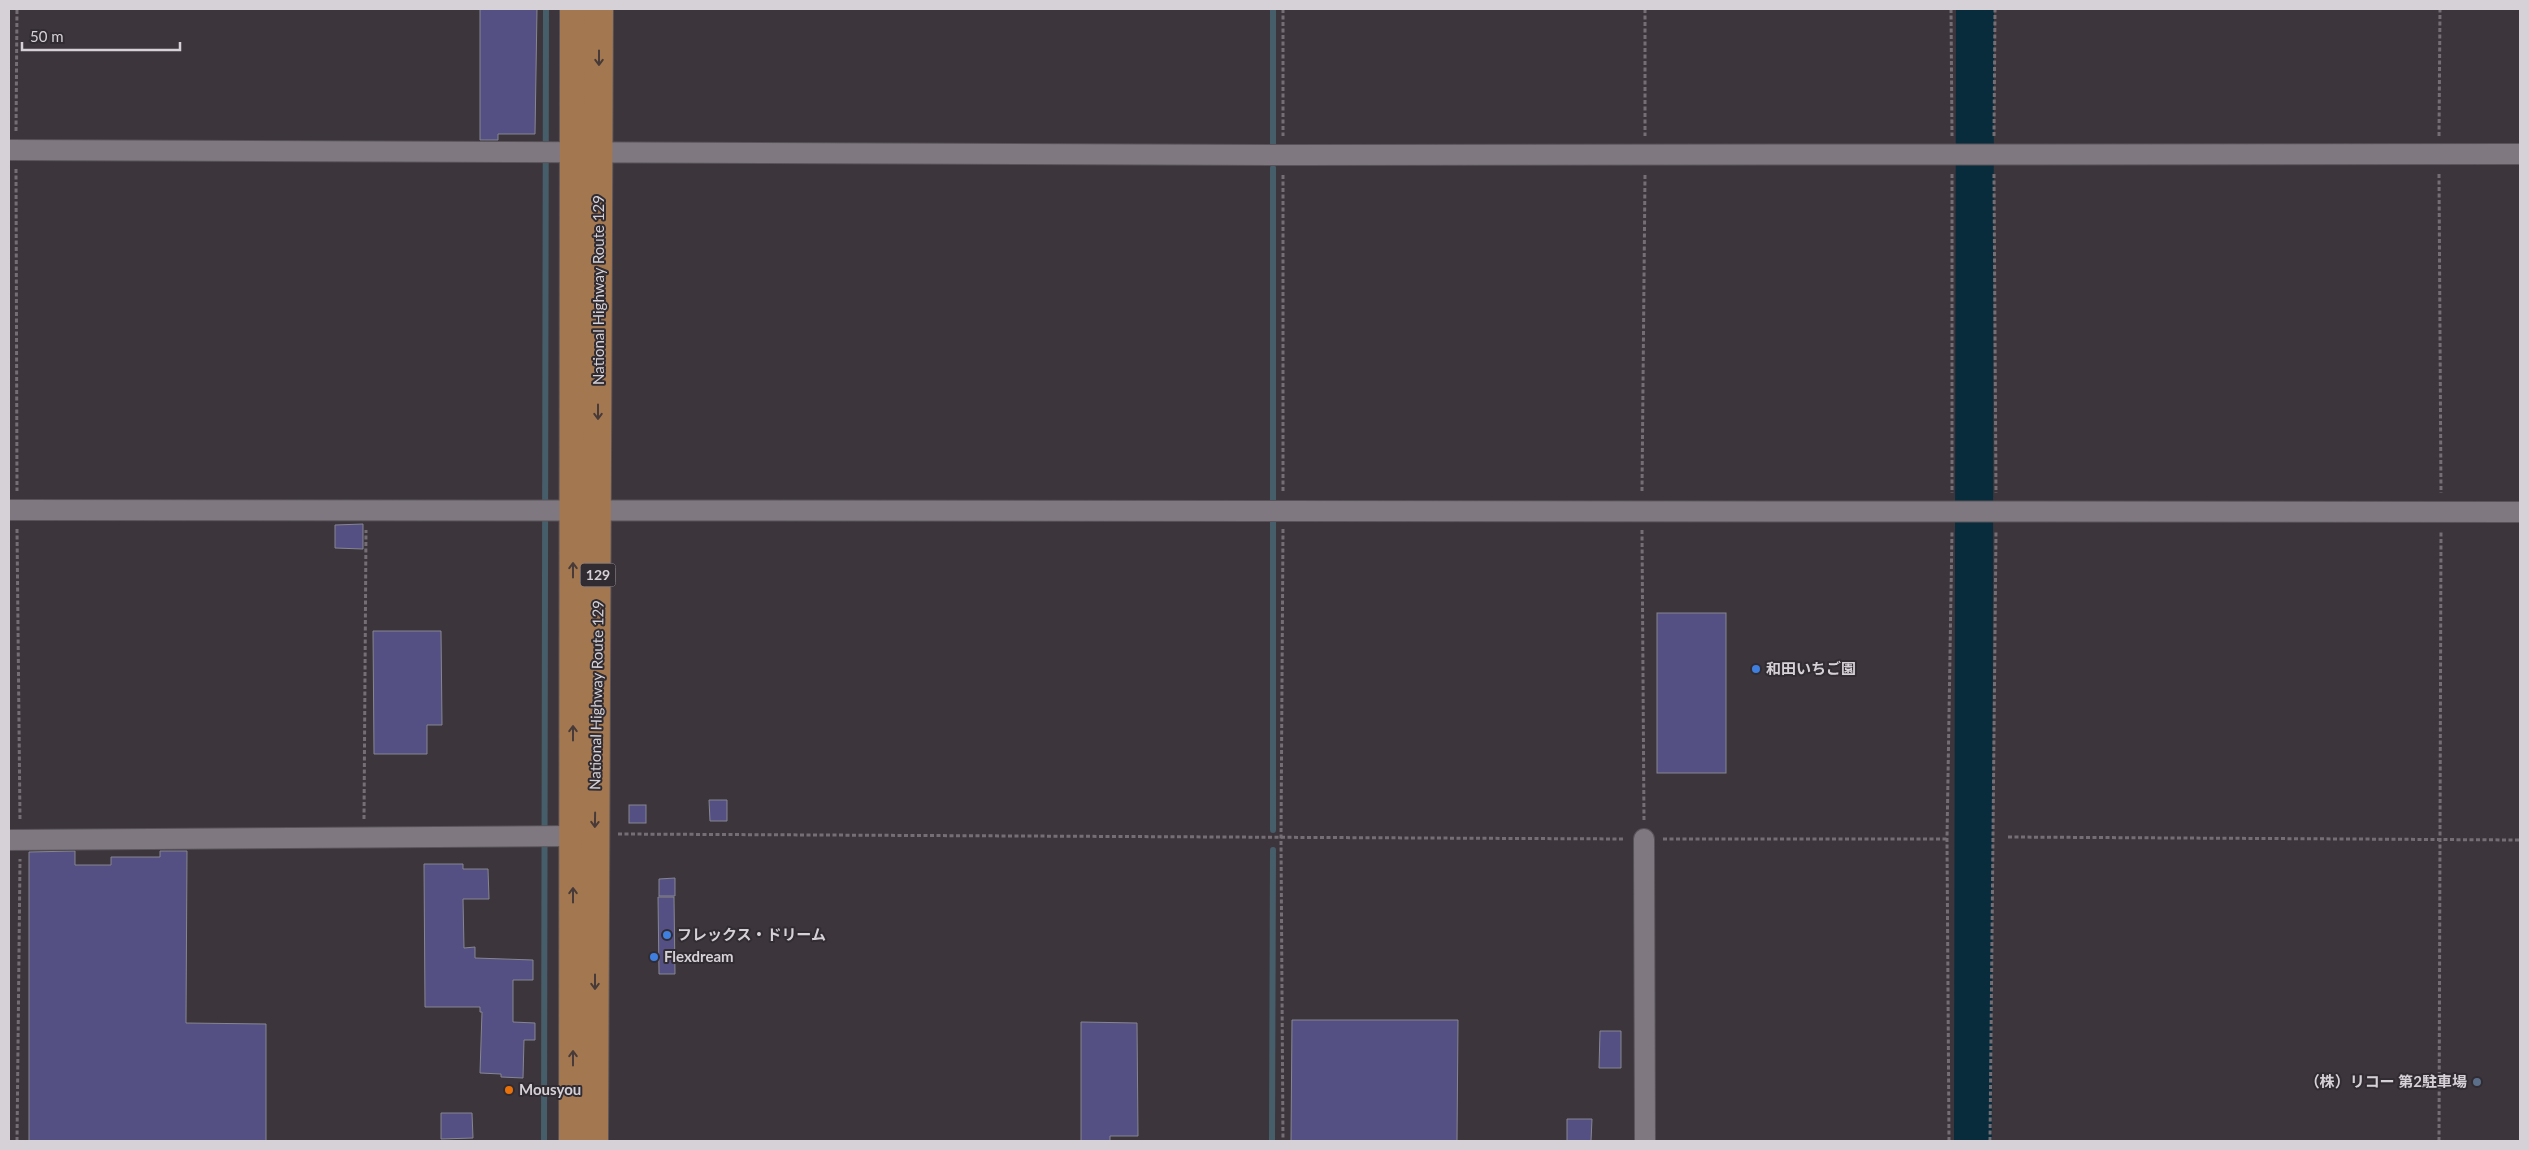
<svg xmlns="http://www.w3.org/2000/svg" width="2529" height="1150" viewBox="0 0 2529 1150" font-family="Lato,'Noto Sans JP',sans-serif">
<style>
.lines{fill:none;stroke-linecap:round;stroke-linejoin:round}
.stream{stroke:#465e6a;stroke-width:6}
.river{stroke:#082c3c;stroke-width:38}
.building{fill:#555083;stroke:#868690}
.minor-casing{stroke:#585359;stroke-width:22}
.trunk-casing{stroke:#585359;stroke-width:30}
.path{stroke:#756f75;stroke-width:3;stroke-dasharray:4 2.5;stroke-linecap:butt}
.minor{stroke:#7f7880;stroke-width:20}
.trunk{stroke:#a37850;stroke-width:28}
.oneway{stroke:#483a38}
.shop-dot{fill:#3f7fe0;stroke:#312b32;stroke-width:2}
.service-dot{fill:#5c6f8a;stroke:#312b32;stroke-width:2}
.food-dot{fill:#e8710a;stroke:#312b32;stroke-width:2}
.labels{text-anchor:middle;stroke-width:4;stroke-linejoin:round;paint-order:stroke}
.shield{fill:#312b32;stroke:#a49fa5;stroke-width:1}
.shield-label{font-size:14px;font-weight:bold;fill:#d5d1d6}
.street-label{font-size:15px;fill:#d5d1d6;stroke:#312b32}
.poi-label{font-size:15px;font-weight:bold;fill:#d5d1d6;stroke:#312b32;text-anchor:start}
</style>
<rect width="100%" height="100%" fill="#3c353c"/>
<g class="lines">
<g class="stream">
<polyline points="1273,146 1273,9"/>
<polyline points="1273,830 1273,168"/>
<polyline points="544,1141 546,9"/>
<polyline points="1272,1141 1273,850"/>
</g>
<polyline class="river" points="1973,1141 1975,9"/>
</g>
<g class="building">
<polygon points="480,9 537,9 535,134 498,134 498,140 480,140"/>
<polygon points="363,524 363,549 335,548 335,525"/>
<rect x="1657" y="613" width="69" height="160"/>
<polygon points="373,631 441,631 442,725 427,725 427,754 374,754"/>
<polygon points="709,800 727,800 727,821 710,821"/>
<rect x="629" y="805" width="17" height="18"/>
<polygon points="75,851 75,865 111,865 111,857 160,857 160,851 187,851 186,1023 266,1024 266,1141 29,1141 29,852"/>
<polygon points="424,864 463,864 463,869 488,869 489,899 463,899 464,948 475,947 475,958 533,960 533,980 513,980 513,1022 535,1023 535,1040 524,1040 523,1078 501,1077 501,1074 480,1073 482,1012 480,1012 480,1007 425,1007"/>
<polygon points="675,878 675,896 659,896 659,879"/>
<polygon points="658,897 674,897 675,974 659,974"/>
<polygon points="1292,1020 1458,1020 1457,1141 1291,1141"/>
<polygon points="1081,1022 1137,1023 1138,1136 1110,1136 1110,1141 1081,1141"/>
<polygon points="1600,1031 1621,1031 1621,1068 1599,1068"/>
<polygon points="441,1113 472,1113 473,1138 441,1139"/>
<polygon points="1567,1119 1592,1119 1591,1141 1567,1141"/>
</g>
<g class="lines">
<g class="minor-casing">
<g id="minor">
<polyline points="9,150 1283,155 2520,154"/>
<polyline points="9,510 2520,512"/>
<polyline points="1644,839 1645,1141"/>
<polyline points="9,840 573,836"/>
</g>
</g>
<g class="trunk-casing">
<g id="trunk">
<polyline points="573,1141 574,9"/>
<polyline points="594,1141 599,9"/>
</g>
</g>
<g class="path">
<polyline points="1283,9 1283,136"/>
<polyline points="1645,9 1645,136"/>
<polyline points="1951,9 1952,136"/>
<polyline points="16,131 17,9"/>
<polyline points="1994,136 1995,9"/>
<polyline points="2439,136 2440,9"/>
<polyline points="16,169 17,491"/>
<polyline points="1952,174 1952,493"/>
<polyline points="1994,174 1996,493"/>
<polyline points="2439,174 2441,493"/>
<polyline points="1283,491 1283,174"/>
<polyline points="1642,491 1645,175"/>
<polyline points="17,529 20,821"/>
<polyline points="1283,529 1281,839 1283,1141"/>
<polyline points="1642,530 1644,821"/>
<polyline points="364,819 366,530"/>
<polyline points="618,834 1625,839"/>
<polyline points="2008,837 2520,840"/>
<polyline points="1663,839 1947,839"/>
<polyline points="17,1141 20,859"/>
<polyline points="1949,1141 1947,839 1952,532"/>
<polyline points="1990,1141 1996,532"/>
<polyline points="2439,1141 2441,532"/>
</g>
<use href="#minor" class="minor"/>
<use href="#trunk" class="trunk"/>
</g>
<defs><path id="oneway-shaft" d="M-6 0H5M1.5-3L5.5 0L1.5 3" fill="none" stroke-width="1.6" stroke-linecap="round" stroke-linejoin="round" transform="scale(1.25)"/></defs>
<g class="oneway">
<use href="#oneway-shaft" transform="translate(599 58) rotate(90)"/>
<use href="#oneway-shaft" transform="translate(598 412) rotate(90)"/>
<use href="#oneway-shaft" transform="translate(573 570) rotate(-90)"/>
<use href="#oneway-shaft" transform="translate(573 733) rotate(-90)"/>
<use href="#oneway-shaft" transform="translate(595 820) rotate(91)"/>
<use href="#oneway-shaft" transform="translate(573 895) rotate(-90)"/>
<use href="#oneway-shaft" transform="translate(595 982) rotate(90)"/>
<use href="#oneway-shaft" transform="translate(573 1058) rotate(-90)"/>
</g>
<g class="shop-dot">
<circle cx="1756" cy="669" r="5"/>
<circle cx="667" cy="935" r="5"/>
<circle cx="654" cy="957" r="5"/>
</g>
<circle class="service-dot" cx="2477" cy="1082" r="5"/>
<circle class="food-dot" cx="509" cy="1090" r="5"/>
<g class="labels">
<rect class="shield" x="580.5" y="563.5" width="35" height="23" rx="4"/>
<g class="shield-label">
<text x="598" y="580">129</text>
</g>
<g class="street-label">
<text transform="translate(599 290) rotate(-90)" y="5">National Highway Route 129</text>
<text transform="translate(597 695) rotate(-89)" y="5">National Highway Route 129</text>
</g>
<g class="poi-label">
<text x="1766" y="674">和田いちご園</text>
<text x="677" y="940">フレックス・ドリーム</text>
<text x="664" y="962">Flexdream</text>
<text x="2467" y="1087" text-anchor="end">（株）リコー 第2駐車場</text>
<text x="519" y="1095">Mousyou</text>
</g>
</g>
<rect width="2529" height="1150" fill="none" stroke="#d5d1d6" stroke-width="20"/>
<path d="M22 42v8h158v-8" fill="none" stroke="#d5d1d6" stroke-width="2.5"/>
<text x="30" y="42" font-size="15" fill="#d5d1d6" stroke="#312b32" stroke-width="4" paint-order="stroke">50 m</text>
</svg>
